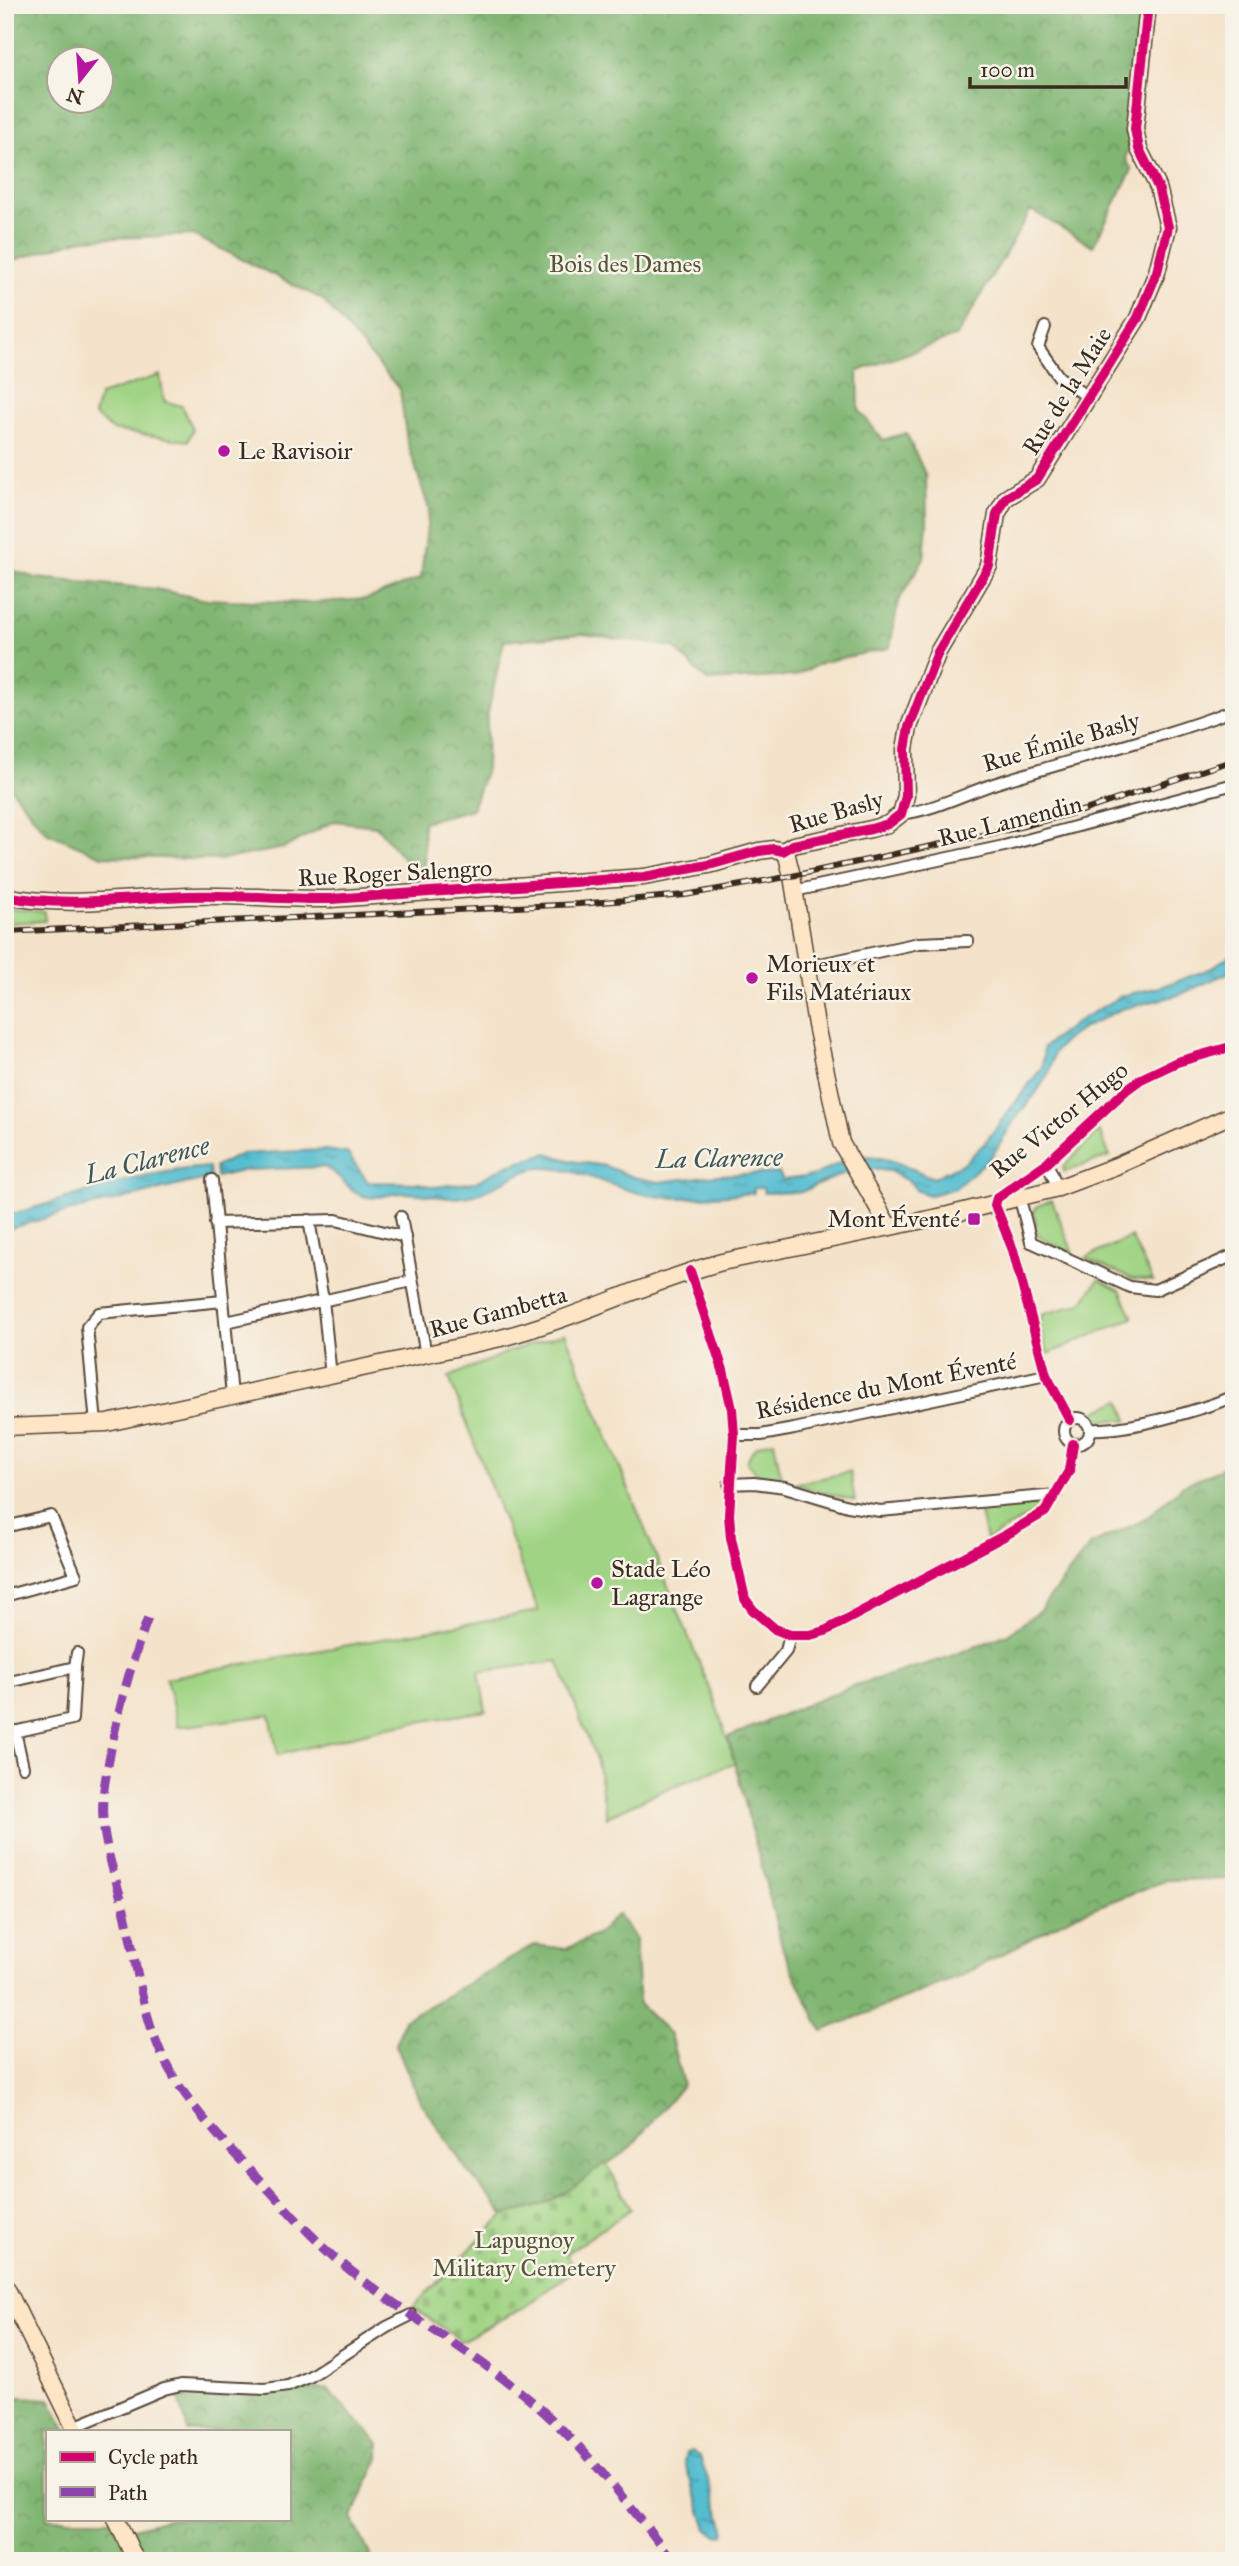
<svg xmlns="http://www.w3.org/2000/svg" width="1239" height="2566" viewBox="0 0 1239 2566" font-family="'IM FELL Great Primer',serif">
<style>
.grass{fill:#a0d484;stroke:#6e7f51;stroke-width:2}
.forest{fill:url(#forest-crowns);stroke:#5e7048;stroke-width:2;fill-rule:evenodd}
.cemetery{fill:url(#cemetery-stones);stroke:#6e7f51;stroke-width:2}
.water{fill:url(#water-ripples);stroke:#487477;stroke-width:2}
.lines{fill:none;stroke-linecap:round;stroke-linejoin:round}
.street-casing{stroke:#574638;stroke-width:14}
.secondary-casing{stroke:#574638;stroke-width:19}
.street{stroke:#fff;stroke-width:10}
.secondary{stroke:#fde5c5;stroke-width:16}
.rail-casing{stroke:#3b2a1e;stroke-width:6}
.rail{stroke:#f7f3e8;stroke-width:3.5;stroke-dasharray:10;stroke-linecap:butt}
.quiet{stroke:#8e44ad;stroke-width:9;stroke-dasharray:18 9;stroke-linecap:butt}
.cycleway-casing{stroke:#f7f3e8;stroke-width:15}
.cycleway{stroke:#d6006c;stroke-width:10}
.poi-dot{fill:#b5179e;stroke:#f7f3e8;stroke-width:2.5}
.labels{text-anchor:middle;stroke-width:5;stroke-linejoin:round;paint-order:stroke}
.park-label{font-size:24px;fill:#545438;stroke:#f7f3e8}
.street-label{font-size:24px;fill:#3b2a1e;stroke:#f7f3e8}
.poi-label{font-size:24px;fill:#3b2a1e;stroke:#f7f3e8;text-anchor:start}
.water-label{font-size:26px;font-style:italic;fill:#425653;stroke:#f7f3e8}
</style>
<defs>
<pattern id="forest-crowns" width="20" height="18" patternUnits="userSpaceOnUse" patternTransform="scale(1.75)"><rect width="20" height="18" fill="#80b672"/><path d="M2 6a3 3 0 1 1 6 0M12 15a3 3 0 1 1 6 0" fill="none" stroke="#6a945d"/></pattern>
<pattern id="cemetery-stones" width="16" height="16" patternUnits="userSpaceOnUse" patternTransform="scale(1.75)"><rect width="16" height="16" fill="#a0d484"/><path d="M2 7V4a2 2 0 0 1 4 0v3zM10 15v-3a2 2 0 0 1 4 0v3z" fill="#8bb672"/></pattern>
<pattern id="water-ripples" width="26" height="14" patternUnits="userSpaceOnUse" patternTransform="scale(1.75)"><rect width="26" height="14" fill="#54bdd0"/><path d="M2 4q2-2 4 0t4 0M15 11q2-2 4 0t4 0" fill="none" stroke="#479aa8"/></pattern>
</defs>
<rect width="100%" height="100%" fill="#f7f3e8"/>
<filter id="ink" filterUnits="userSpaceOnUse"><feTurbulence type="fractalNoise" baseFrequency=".0143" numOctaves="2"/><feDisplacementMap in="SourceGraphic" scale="14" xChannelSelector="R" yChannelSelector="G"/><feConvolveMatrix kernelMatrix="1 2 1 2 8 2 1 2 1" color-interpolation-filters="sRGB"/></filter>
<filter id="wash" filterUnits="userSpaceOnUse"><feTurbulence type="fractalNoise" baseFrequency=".00686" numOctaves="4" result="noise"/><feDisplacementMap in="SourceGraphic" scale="28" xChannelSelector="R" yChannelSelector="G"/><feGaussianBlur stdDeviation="1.57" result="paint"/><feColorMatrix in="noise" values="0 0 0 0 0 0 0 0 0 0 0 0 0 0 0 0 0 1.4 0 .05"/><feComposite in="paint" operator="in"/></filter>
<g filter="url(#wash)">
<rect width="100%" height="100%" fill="#f4e3ca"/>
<g class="grass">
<polygon points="160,375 164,401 182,406 193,429 188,441 112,430 94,415 100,395"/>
<polygon points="5,909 45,912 45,921 5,923"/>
<polygon points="1099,1131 1110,1156 1064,1172 1063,1167"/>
<path d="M1052 1200 1073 1253C1057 1246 1039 1242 1032 1225L1036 1224 1035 1216 1032 1215 1037 1206Z"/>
<polygon points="1131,1237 1153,1281 1132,1279 1085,1258"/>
<polygon points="1099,1279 1120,1290 1133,1318 1048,1354 1038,1321 1042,1320 1041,1315 1082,1303"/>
<polygon points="565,1333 714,1699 735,1763 656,1793 607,1817 597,1762 558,1661 479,1672 486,1711 387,1727 278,1755 270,1715 178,1727 166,1678 538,1611 449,1377 508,1352"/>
<polygon points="1120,1400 1128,1420 1103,1420 1088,1415"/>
<path d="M774 1441 782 1481 757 1474 747 1463C752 1446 757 1444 774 1441Z"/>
<polygon points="850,1472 855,1501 794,1484"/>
<polygon points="1034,1503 1039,1509 1036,1513 986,1540 979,1508"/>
</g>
<g class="forest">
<path d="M5 5H1148L1135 129 1125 158 1132 170 1093 246 1031 210 957 336 858 371 859 410 883 440 906 433 926 476 927 523 924 558 898 602 890 648 823 662 795 676 707 681 674 647 583 634 504 641 487 717 486 769 472 809 423 822 425 877 402 857 376 826 334 821 284 848 219 860 102 856 46 832 15 794 5 777V568L36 578 156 589 202 599 308 603 367 599 421 578 429 509 407 441 400 390 322 299 193 235 83 239 5 263ZM60 60H102V102H60Z"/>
<polygon points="1234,1462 1234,1879 1167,1880 1073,1916 961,1976 822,2031 783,1950 728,1737 852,1686 943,1659 1008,1634 1040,1610 1090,1545 1146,1519 1182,1486"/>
<polygon points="618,1914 635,1938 639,2004 670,2034 683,2084 629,2149 562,2195 536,2207 504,2215 468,2172 420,2101 396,2045 404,2020 535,1945 566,1949 596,1935"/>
<polygon points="327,2389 379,2444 379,2458 352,2518 373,2561 5,2561 5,2396 50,2399 67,2431 47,2431 47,2519 111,2519 118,2532 167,2519 289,2519 289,2431 188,2431 177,2391 198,2390 255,2394"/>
</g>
<polygon class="cemetery" points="606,2163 631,2209 566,2254 575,2269 523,2308 461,2341 413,2307 504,2215 536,2207 562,2195"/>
<g class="water">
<path d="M1234 952V970L1179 995 1121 1009 1080 1030 1063 1042 1054 1053 1049 1072 1037 1092 1013 1122 998 1147 989 1159 955 1188 930 1195 917 1191 910 1182 890 1171 863 1168 853 1155C891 1156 899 1164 933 1178L964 1163 983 1145 1042 1067 1044 1047 1078 1021 1121 996 1164 986 1212 968Z"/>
<path d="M324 1150 347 1153 368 1182 418 1183 435 1187 476 1182 508 1165 547 1153 572 1161 605 1166 633 1177 659 1182 717 1175 779 1173 783 1180 813 1176 846 1160 852 1170 801 1192 764 1193 763 1188H754V1193C717 1195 679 1202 643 1194 609 1187 576 1167 540 1168 525 1168 493 1188 477 1194 451 1203 429 1193 403 1193 386 1193 373 1203 357 1193 344 1185 339 1173 324 1167L246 1170 216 1177 215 1167 241 1154Z"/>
<path d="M209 1167 210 1178 71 1211 5 1230V1216C73 1198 139 1171 209 1167Z"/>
<polygon points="691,2451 700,2457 725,2528 724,2535 717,2536 707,2528 684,2462 686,2453"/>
</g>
</g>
<g filter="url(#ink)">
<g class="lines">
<g class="street-casing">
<g id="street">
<polyline points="1045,327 1038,347 1059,377 1089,398"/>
<path d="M901 814C936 810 969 791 1003 781 1080 757 1158 739 1234 710"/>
<polyline points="794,891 1004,846 1234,784"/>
<polyline points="807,964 820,964 919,943 968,941"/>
<polyline points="1047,1163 1058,1188"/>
<polyline points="212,1180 232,1396"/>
<polyline points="1020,1199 1031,1242"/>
<polyline points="401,1217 426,1355"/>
<polyline points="309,1220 323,1300 330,1367 332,1375"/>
<polyline points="215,1223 336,1220 405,1237"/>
<polyline points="1031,1242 1130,1287 1155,1290 1234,1255"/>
<polyline points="690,1271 723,1370 732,1409 734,1435 729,1515 731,1538 745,1599 753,1610 775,1629 790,1635 810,1635 825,1631 1004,1536 1045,1512 1069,1471 1073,1444"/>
<polyline points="226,1322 412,1281"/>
<circle cx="1077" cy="1431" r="13"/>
<polyline points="1070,1420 1046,1375 1013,1250 995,1205 997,1198 1047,1163 1126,1090 1141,1079 1177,1062 1234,1046"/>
<polyline points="96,1424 87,1327 99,1313 223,1301"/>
<path d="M1090 1429C1127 1431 1199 1411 1234 1396"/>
<polyline points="734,1435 761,1435 794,1429 1046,1375"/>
<polyline points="729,1484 754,1483 785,1487 848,1506 880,1511 1056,1495"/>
<polyline points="5,1527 51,1516 76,1576 5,1596"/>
<polyline points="75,1667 77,1653"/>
<polyline points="5,1683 75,1667 72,1719 5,1734"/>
<polyline points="757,1686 786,1651 790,1635"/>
<polyline points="15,1731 23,1767"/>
<polyline points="74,2427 164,2389 181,2385 265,2389 288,2386 309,2377 387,2327 411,2315"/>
</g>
</g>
<g class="secondary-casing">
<g id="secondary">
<polyline points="783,851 793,845 871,829 888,824 901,814 906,796 905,749 909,727 938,652 989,566 997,514 1006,498 1037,479 1138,318 1157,272 1168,227 1158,187 1139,149 1135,129 1148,5"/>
<polyline points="783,851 787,856 792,876 816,1025 841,1143 889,1227"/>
<path d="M5 896C66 908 126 898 187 896 235 894 283 900 331 899L644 877 709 865 759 851 774 849 783 851"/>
<path d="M5 1427 107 1423 501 1338C577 1318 647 1282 722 1262L948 1215 1058 1188 1116 1166 1234 1114"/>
<polyline points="5,2285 76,2431"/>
<polyline points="116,2519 136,2561"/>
</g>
</g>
<use href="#street" class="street"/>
<use href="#secondary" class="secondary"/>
<g class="rail-casing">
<polyline id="rail" points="5,932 579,904 685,895 792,876 1016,828 1085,810 1234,760"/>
</g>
<use href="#rail" class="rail"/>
<path class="quiet" d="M148 1618C132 1660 120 1704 111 1749 107 1772 101 1795 103 1819 105 1854 120 1888 127 1922 136 1964 142 2008 159 2048 181 2101 232 2151 271 2192 299 2223 327 2253 360 2278 420 2325 490 2362 546 2414 594 2458 633 2511 674 2561"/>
<g class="cycleway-casing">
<g id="cycleway">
<path d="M5 896C66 908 126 898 187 896 235 894 283 900 331 899L644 877 709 865 759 851 774 849 783 851 793 845 871 829 888 824 901 814 906 796 905 749 909 727 938 652 989 566 997 514 1006 498 1037 479 1138 318 1157 272 1168 227 1158 187 1139 149 1135 129 1148 5"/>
<polyline points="690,1271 723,1370 732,1409 734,1435 729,1515 731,1538 745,1599 753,1610 775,1629 790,1635 810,1635 825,1631 1004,1536 1045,1512 1069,1471 1073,1444"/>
<polyline points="1070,1420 1046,1375 1013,1250 995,1205 997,1198 1047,1163 1126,1090 1141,1079 1177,1062 1234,1046"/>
</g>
</g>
<use href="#cycleway" class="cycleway"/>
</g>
</g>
<g class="poi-dot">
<circle cx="224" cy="451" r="7"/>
<circle cx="752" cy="978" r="7"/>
<rect x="967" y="1212" width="14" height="14" rx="3.5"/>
<circle cx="597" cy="1583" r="7"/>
</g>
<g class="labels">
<g class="park-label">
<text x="625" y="272">Bois des Dames</text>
<text x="524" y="2248">Lapugnoy<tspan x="524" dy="28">Military Cemetery</tspan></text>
</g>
<g class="street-label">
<text transform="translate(1067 391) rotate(-58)" y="8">Rue de la Maie</text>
<text transform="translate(1061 742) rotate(-16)" y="8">Rue Émile Basly</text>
<text transform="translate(836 812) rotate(-16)" y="8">Rue Basly</text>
<text transform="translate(1010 821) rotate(-14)" y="8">Rue Lamendin</text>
<text transform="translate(395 873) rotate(-3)" y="8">Rue Roger Salengro</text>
<text transform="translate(1059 1120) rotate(-39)" y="8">Rue Victor Hugo</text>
<text transform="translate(498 1312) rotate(-15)" y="8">Rue Gambetta</text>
<text transform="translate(886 1386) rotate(-11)" y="8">Résidence du Mont Éventé</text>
</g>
<g class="poi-label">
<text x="238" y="459">Le Ravisoir</text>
<text x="766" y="972">Morieux et<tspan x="766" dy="28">Fils Matériaux</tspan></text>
<text x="960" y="1227" text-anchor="end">Mont Éventé</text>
<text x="611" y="1577">Stade Léo<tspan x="611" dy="28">Lagrange</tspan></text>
</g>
<g class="water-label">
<text transform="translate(719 1158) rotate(-1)" y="9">La Clarence</text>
<text transform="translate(147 1160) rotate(-14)" y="9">La Clarence</text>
</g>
</g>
<rect width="1239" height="2566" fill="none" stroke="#f7f3e8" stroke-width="28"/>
<rect x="46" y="2430" width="245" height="91" fill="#f7f3e8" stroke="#aca397" stroke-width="2"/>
<rect x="60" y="2452" width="35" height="10" fill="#d6006c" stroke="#aca397" stroke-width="2"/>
<text x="108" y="2464" font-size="21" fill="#3b2a1e">Cycle path</text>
<rect x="60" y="2487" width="35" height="10" fill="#8e44ad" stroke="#aca397" stroke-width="2"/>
<text x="108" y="2500" font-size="21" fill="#3b2a1e">Path</text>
<g transform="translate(80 80) rotate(197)"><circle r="33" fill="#f7f3e8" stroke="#aca397" stroke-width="2"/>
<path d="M0-5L12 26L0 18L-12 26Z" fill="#b5179e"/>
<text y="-10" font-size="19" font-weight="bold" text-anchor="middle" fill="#3b2a1e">N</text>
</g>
<path d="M970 77v10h156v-10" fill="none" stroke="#3b2a1e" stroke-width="3.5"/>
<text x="980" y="77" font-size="21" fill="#3b2a1e" stroke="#f7f3e8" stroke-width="5" paint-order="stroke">100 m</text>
</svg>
